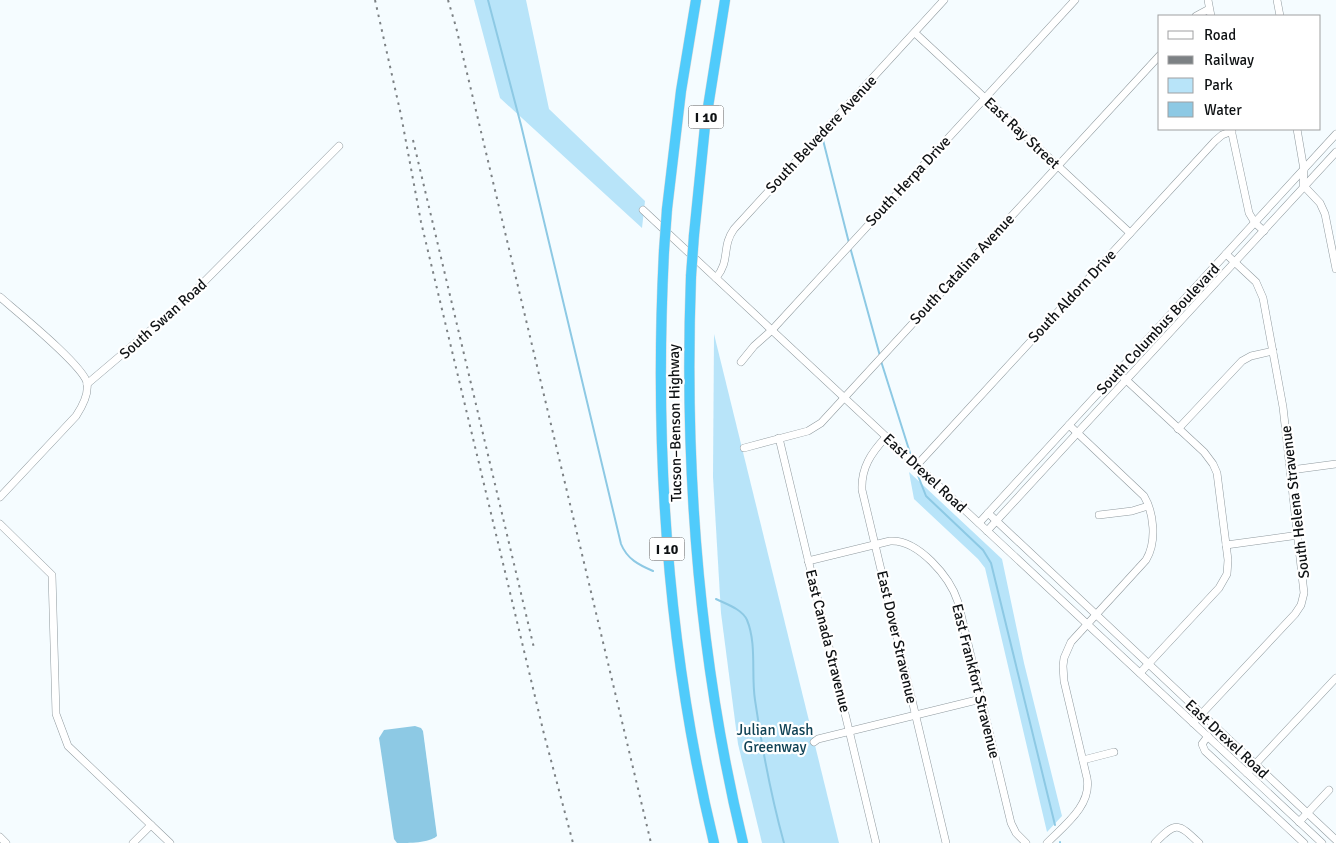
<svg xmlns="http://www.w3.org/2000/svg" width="1336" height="843" viewBox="0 0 1336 843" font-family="Signika,sans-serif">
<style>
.green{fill:#b8e4f9}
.water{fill:#8dc9e4}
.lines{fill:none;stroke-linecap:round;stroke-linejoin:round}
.stream{stroke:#8dc9e4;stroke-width:2}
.minor-casing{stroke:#909a9f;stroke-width:8}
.highway-casing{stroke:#d9d9d9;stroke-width:11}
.minor{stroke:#fff;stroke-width:7}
.highway{stroke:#50cbfb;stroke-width:10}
.rail{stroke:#7c8184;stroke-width:2;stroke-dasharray:2.5 5;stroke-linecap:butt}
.highway-bridge-casing{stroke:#d9d9d9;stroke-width:11;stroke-linecap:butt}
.highway-bridge{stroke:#50cbfb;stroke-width:10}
.labels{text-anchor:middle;stroke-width:4.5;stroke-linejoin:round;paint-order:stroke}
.shield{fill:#fff;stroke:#57595a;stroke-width:1}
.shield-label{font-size:14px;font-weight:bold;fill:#0f1214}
.street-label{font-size:15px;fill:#0f1214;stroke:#fff}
.park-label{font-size:15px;fill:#0f4255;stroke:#fff}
</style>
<rect width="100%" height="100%" fill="#f5fcff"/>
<g class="green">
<polygon points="474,0 526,0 549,109 645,201 642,228 500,98"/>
<polygon points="714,334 839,843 762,843 738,744 721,613 713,477"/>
<polygon points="909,472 1002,559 1024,663 1062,816 1047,832 985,568 978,559 914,499"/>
</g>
<path class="water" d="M415 726 421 728 423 731 437 836C429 843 409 843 397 843L394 839 379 738 384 730Z"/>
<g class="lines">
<g class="stream">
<path d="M488 0 521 125 621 544C627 559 639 565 653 571"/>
<polyline points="822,136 849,243"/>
<polyline points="850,247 880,356"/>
<polyline points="881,361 911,456"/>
<polyline points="915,468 926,496 983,550 991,563 1055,825"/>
<path d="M716 599C726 604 742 609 747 620 757 644 751 675 755 700 762 748 771 796 784 843"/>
<polyline points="1060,842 1060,843"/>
</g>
<g class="minor-casing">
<g id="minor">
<polyline points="1208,0 1211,16"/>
<polyline points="1277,0 1280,16"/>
<polyline points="1196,16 1209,9"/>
<polyline points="915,33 1130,233"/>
<polyline points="1231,129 1249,213 1255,223 1264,231"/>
<polyline points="1297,129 1304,170 1303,185 1320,203 1325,214 1336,269"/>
<polyline points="643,210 1322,843"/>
<path d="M716 278C731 260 721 247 734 229L944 0"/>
<path d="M0 297C16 311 84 366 87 383 89 395 82 407 76 416L0 497"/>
<polyline points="741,362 754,346 772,330 1075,0"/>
<polyline points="1123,377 1204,452 1213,464 1217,473 1228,560 1227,574 1219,588 1140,673"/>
<polyline points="87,384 185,301 339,146"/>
<polyline points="1178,429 1242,361 1251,356 1273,351"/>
<path d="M886 437C871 453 861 468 862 490L946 843"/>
<polyline points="779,438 876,843"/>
<polyline points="744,448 808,431 821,423 1160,55"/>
<polyline points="917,465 1215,141 1222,135 1232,131"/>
<polyline points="1291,470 1336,464"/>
<polyline points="988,513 1336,840"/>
<polyline points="1099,515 1132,511 1148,506"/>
<polyline points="979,523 1336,134"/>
<polyline points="0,524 52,575 56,714 68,746 170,843"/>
<polyline points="987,531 1336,152"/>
<polyline points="1226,545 1299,535"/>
<path d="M808 561 890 541C918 539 950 577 958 602L1011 823 1016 833 1026 843"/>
<polyline points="1193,723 1295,614 1301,605 1304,593 1283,407 1263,298 1256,282 1226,254"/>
<polyline points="1208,736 1202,744 1205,751 1304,843"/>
<polyline points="814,742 818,739 981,699"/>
<polyline points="1083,760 1114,752"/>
<polyline points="1247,773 1336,678"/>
<polyline points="1299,822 1329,790"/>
<polyline points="0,837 6,843"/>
<polyline points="133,843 151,825"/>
<path d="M1047 843C1065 825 1092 805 1087 778L1064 681 1063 666 1064 658 1071 642 1146 560C1157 542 1154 513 1144 496L1069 425"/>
<path d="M1155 843C1176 821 1178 823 1199 843"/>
</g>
</g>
<g class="highway-casing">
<g id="highway">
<polyline points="667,209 681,91 696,0"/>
<polyline points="694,235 705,126 725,0"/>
<path d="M664 251C654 450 667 649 714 843"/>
<path d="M691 276C684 467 698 657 743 843"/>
</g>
</g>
<use href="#minor" class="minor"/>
<use href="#highway" class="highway"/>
<g class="rail">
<polyline points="375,0 401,115 421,222 544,734 573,843"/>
<polyline points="448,0 456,27 651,843"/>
<polyline points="413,140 534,648"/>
</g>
<g class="highway-bridge-casing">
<g id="highway-bridge">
<polyline points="664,251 667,209"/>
<polyline points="691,276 694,235"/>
</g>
</g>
<use href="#highway-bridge" class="highway-bridge"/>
</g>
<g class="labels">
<g class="shield">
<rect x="688.5" y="105.5" width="35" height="23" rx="4"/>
<rect x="649.5" y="537.5" width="35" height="23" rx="4"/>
</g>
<g class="shield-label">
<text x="706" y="122">I 10</text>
<text x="667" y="554">I 10</text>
</g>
<g class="street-label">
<text transform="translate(1022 133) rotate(43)" y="5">East Ray Street</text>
<text transform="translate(821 134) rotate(-47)" y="5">South Belvedere Avenue</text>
<text transform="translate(908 181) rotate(-47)" y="5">South Herpa Drive</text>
<text transform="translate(962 269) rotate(-47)" y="5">South Catalina Avenue</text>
<text transform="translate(1072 296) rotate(-47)" y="5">South Aldorn Drive</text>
<text transform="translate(163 319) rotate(-42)" y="5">South Swan Road</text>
<text transform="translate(1158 329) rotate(-47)" y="5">South Columbus Boulevard</text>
<text transform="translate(675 423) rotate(-91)" y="5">Tucson–Benson Highway</text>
<text transform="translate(925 473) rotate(43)" y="5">East Drexel Road</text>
<text transform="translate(1295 502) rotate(-97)" y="5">South Helena Stravenue</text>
<text transform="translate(897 637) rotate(77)" y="5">East Dover Stravenue</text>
<text transform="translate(828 641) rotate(76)" y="5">East Canada Stravenue</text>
<text transform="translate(976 681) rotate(76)" y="5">East Frankfort Stravenue</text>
<text transform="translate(1227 739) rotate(43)" y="5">East Drexel Road</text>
</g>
<g class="park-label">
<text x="775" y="735">Julian Wash<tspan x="775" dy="17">Greenway</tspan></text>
</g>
</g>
<rect x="1158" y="15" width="162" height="115" fill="#ffffff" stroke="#9fa0a1"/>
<rect x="1168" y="31" width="25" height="8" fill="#ffffff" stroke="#9fa0a1"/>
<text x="1204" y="40" font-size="15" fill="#0f1214">Road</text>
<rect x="1168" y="56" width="25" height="8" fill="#7c8184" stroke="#9fa0a1"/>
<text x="1204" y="65" font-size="15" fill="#0f1214">Railway</text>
<rect x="1168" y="78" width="25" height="15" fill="#b8e4f9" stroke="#9fa0a1"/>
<text x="1204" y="90" font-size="15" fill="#0f1214">Park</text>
<rect x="1168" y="102" width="25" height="15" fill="#8dc9e4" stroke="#9fa0a1"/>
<text x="1204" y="115" font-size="15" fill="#0f1214">Water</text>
</svg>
